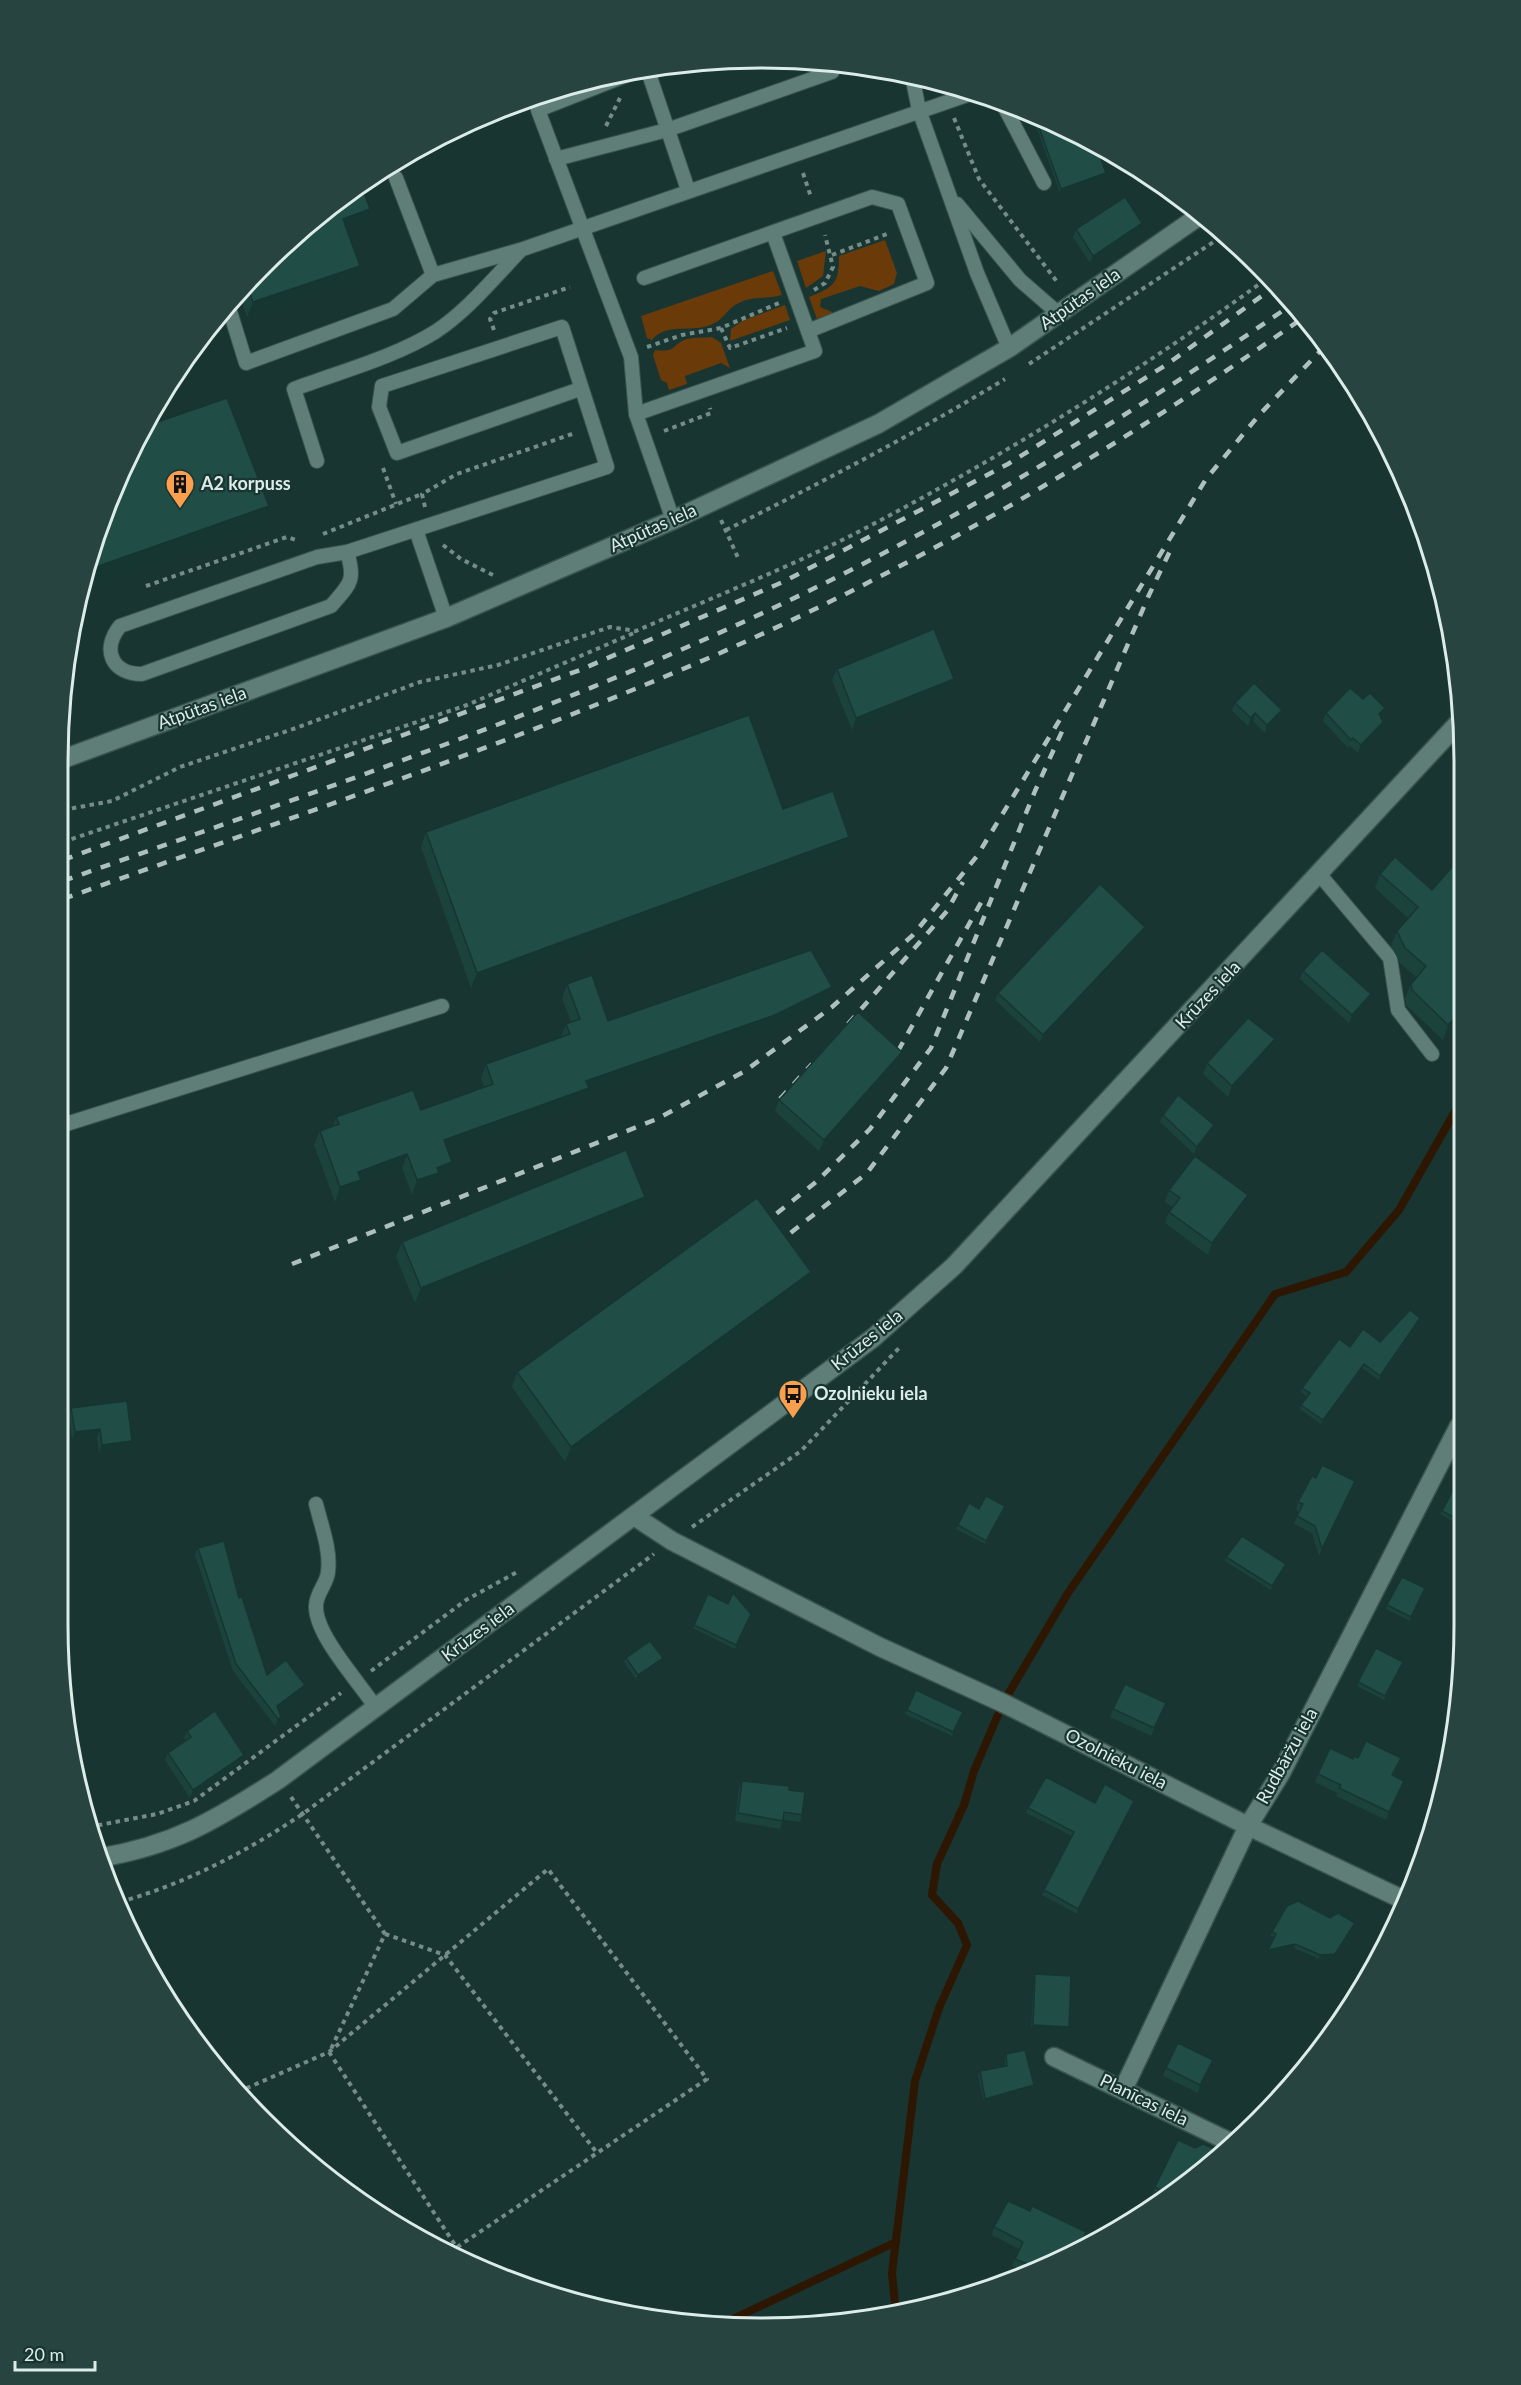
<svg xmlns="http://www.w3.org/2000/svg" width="1521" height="2385" viewBox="0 0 1521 2385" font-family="Lato,sans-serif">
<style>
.green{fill:#6a3b09}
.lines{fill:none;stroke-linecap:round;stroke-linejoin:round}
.stream{stroke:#2e1702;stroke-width:8}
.lane-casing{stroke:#39534f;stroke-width:16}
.street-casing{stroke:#39534f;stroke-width:21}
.secondary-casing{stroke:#39534f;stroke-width:21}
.path{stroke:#758c89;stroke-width:4;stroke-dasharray:4.5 4.5;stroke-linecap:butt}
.lane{stroke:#5f7e78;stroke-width:14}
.street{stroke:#5f7e78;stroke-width:18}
.secondary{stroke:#5f7e78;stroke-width:18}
.rail{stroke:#adc0bd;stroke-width:4.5;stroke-dasharray:10 10;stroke-linecap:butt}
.wall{fill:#1c423c}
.shaded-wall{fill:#163631}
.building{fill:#204d46;stroke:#163631;stroke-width:1.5}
.labels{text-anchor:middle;stroke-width:4.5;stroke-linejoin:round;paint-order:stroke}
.street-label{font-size:18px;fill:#dcece9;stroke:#183531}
.poi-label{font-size:18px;font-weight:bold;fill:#dcece9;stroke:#183531;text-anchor:start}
.rim{fill:none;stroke:#dcece9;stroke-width:3}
</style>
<rect width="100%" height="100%" fill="#183531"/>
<g class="green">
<path d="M885 240 897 273 894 284 879 291 860 286 821 299 820 307 832 312V316L817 319 809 297C834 287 839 284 839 256Z"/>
<polygon points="826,251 823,276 806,288 797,261"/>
<path d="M773 271 782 295C766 300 752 295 737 304 724 311 725 322 704 327 685 331 665 324 652 340L647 338 641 316Z"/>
<polygon points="785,305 790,320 730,341 731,329 742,321"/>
<path d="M712 337 721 343 730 368 721 363 685 376 687 384 669 390 667 383 661 380 653 355 655 350C678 353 671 344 687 339 695 337 704 338 712 337Z"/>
</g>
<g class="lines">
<g class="stream">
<polyline points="896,2313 892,2273 915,2081 939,2008 967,1945 958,1923 932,1895 937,1864 964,1805 974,1771 1003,1703 1068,1593 1275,1294 1346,1272 1399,1210 1461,1101"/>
<polyline points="718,2326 896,2242"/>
</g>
<g class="lane-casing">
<g id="lane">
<polyline points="647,68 688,190"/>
<polyline points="642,69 538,110 631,357 636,414 673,520"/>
<polyline points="912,76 919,110 977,273 1009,348"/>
<polyline points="1003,104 1044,183"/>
<polyline points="556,159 667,130 832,72 829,62"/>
<polyline points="396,178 433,275"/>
<polyline points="957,204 1020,280 1059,314"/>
<polyline points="644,278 872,197 898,204 927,283 808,331"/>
<polyline points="228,305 246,363 393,309 433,275 520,250 973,93"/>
<polyline points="636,414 815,351 773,233"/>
<path d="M317 461 294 389C339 372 395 357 435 332 467 311 493 279 519 252"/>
<polyline points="416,530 446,618"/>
<path d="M347 552C356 581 350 584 331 606L142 674C112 674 101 650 120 626L317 557 347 552 607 467 562 327 382 386 379 407 397 453 580 389"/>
<polyline points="1320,875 1390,958 1398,1010 1432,1054"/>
<polyline points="63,1125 442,1006"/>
<path d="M316 1504C321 1525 331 1550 328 1572 327 1584 316 1593 316 1606 315 1635 360 1683 376 1708"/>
</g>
</g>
<g class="street-casing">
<g id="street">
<polyline points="63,759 446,618 673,520 878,424 1009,348 1202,214"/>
<polyline points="634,1516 672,1541 880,1647 1003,1703 1248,1826 1406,1901"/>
<polyline points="1054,2057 1234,2144"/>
<polyline points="1123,2090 1248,1826 1281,1773 1459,1426"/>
</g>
</g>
<g class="secondary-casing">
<path id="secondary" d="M98 1858C173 1846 216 1820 278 1780L873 1338 954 1266 1462 719"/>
</g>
<g class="path">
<polyline points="954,118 979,179 1058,283"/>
<polyline points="606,126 620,98"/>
<polyline points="803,173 811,197"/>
<polyline points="832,255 887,234"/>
<polyline points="814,290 825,283 833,267 825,235"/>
<polyline points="721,328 730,348 787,328"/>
<polyline points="494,330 490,319 494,313 570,287"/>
<polyline points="647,347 682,335 721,328 779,303"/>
<polyline points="1029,364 1224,235"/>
<polyline points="664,431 711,413 710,408"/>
<polyline points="383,468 396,504"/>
<polyline points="425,507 422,494 457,474 575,433"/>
<polyline points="721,520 739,560"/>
<path d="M726 530C821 483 914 434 1005 379"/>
<polyline points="323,534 422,494"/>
<polyline points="443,545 461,559 493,575"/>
<polyline points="146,586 287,537 299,541"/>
<path d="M63 810 112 801 180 767 296 728 420 682 498 665 610 627 636 631C711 598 788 568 860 531 1002 457 1139 372 1269 277"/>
<polyline points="63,842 467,705 636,632"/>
<polyline points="692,1527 801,1451 901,1346"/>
<polyline points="371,1671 466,1600 519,1571"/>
<polyline points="291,1797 385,1934 331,2049"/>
<polyline points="89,1827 157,1814 194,1801 341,1693"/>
<path d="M120 1902C187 1883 246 1852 304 1813L654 1554"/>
<polyline points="385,1934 445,1955 597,2153"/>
<polyline points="329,2052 457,2248"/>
<polyline points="238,2092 329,2052 548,1869 707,2079 447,2254"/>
</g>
<use href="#lane" class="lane"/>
<use href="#street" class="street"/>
<use href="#secondary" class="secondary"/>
<g class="rail">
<polyline points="63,860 580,670 785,581 1008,464 1166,365 1277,285"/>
<path d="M63 881C274 806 487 735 692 645 905 552 1103 435 1294 303"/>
<path d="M63 899C278 822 495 750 704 660 916 568 1116 450 1304 317"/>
<polyline points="848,1024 947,911 963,882"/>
<polyline points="898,1051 983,899"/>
<polyline points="780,1099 812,1064"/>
<polyline points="761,1226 816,1182 870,1129 931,1048 1035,791 1064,727"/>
<polyline points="775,1245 867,1173 946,1068 1149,595 1170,551"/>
<polyline points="292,1264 657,1119 745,1071 832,1007 913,935 977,856 1206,479 1260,414 1325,346"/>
</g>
</g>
<g class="wall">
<polygon points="1032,115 1072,130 1106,173 1105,177 1060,193"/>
<polygon points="1142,223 1140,231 1090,263 1073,237 1076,229"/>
<polygon points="364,224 347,230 354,281 247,317 239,293 297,231"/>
<polygon points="1441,585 1443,595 1439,591"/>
<polygon points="837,669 950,690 852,730 832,680"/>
<polygon points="1363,699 1385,708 1381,717 1381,729 1358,753 1350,746 1348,748 1323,721 1326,713"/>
<polygon points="1235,703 1282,710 1279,717 1265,733 1253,721 1248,726 1232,711"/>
<polygon points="783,809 844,852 471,988 421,847 426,832"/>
<polygon points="1380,874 1432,890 1461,1019 1443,1040 1406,1005 1405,998 1411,984 1416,977 1400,963 1391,946 1397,931 1408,918 1375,888"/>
<polygon points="1145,927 1142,934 1040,1042 995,1000 998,993"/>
<polygon points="1303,971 1368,1002 1349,1023 1300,979"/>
<polygon points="567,984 608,1021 832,987 827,1001 770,1029 587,1093 584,1102 448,1151 447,1177 436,1180 434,1187 412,1195 402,1168 359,1184 355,1194 335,1202 314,1145 320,1131 333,1126 336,1117 421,1110 484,1087 481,1079 486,1064 561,1037 566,1024 571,1022 562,998"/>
<polygon points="1275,1039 1270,1051 1228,1097 1203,1074 1207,1063"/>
<polygon points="898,1064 819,1151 775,1111 779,1100"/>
<polygon points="1163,1115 1211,1133 1194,1154 1160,1122"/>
<polygon points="1169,1190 1244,1206 1208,1255 1165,1223 1169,1212 1173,1207 1165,1202"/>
<polygon points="645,1197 639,1212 415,1303 396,1257 402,1242"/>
<polygon points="811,1272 805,1287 565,1462 512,1387 517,1372"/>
<polygon points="1419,1322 1379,1380 1362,1368 1321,1424 1300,1409 1301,1405 1307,1397 1301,1392 1302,1388 1350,1347 1380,1342"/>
<polygon points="71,1408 129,1449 99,1453 97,1437 72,1440 69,1416"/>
<polygon points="1316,1478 1352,1489 1319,1556 1312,1533 1294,1524 1299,1512 1296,1510 1298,1502"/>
<polygon points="1459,1479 1459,1525 1440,1514"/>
<polygon points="979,1509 1004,1510 985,1544 956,1529 958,1525"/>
<polygon points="198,1548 239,1598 267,1675 302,1692 278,1711 281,1717 278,1725 275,1726 233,1671 195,1555"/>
<polygon points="1226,1557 1285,1568 1271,1590 1225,1561"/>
<polygon points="1425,1588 1410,1621 1386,1609 1387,1605"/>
<polygon points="708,1594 728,1604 749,1618 735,1649 693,1628"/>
<polygon points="626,1658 661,1662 636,1679 624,1662"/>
<polygon points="1401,1666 1384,1700 1357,1686 1358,1682"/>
<polygon points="916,1690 961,1716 952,1736 905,1714"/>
<polygon points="1166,1703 1151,1736 1110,1717 1113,1709"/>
<polygon points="187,1731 242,1763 190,1798 165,1760 168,1753 186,1740 184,1738"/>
<polygon points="1358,1758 1401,1758 1393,1776 1402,1789 1386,1820 1336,1796 1337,1793 1315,1782 1318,1774"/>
<polygon points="742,1781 789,1790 802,1815 800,1822 783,1820 780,1829 735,1821 739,1788"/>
<polygon points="1134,1801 1077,1914 1042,1895 1072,1836 1026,1813 1028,1808 1095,1803"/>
<polygon points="1330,1918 1354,1927 1334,1957 1319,1959 1294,1948 1267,1954 1274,1937 1270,1936 1272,1932"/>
<polygon points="1035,1974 1069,2027 1067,2031 1031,2029 1034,1978"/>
<polygon points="1006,2054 1034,2085 1032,2089 984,2102 978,2075 980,2071 1005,2066 1005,2058"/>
<polygon points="1166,2068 1211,2068 1198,2093 1163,2076"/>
<polygon points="1195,2148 1221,2156 1163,2200 1152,2195 1155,2187"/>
<polygon points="1030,2211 1086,2232 1080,2248 1030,2274 1012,2266 1019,2249 992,2235 994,2227"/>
</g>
<g class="shaded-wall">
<polygon points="1106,173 1105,177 1060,193 1061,189"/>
<polygon points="370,209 364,224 338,234 343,219"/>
<polygon points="1142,223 1140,231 1090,263 1093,256"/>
<polygon points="360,266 354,281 247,317 253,302"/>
<polygon points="212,322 205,341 195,345 203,332"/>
<polygon points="269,506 261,527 84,590 90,569"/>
<polygon points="954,679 950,690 852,730 856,718"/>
<polygon points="1385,708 1382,716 1376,722 1379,714"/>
<polygon points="1282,710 1279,717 1265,733 1267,725"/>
<polygon points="1255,713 1253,721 1248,726 1251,718"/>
<polygon points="1383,722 1381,729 1358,753 1361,745"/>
<polygon points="849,837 844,852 471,988 477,973"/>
<polygon points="1145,927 1142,934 1040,1042 1043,1035"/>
<polygon points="832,987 827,1001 770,1029 587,1093 584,1102 439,1154 444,1140 586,1081"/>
<polygon points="1371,994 1368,1002 1349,1023 1352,1015"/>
<polygon points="1461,1011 1461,1019 1443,1040 1448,1025"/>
<polygon points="1275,1039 1270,1051 1228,1097 1232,1086"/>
<polygon points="902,1052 898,1064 819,1151 824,1140"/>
<polygon points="1214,1125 1211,1133 1194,1154 1197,1147"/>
<polygon points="407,1154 402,1168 359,1184 355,1194 335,1202 340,1187 358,1172"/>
<polygon points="452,1162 447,1177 436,1180 434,1187 412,1195 417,1180 437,1168"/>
<polygon points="1248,1195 1244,1206 1208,1255 1212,1243"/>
<polygon points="645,1197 639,1212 415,1303 421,1288"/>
<polygon points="811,1272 805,1287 565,1462 571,1447"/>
<polygon points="1420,1318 1419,1322 1379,1380 1380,1376"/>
<polygon points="1364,1364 1362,1368 1321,1424 1323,1420"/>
<polygon points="100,1429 97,1437 72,1440 75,1432"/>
<polygon points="132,1441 129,1449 99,1453 102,1445"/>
<polygon points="1355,1481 1352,1489 1319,1556 1322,1549"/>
<polygon points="1286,1564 1285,1568 1271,1590 1272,1586"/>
<polygon points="663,1658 661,1662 636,1679 638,1675"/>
<polygon points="305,1685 302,1692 274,1714 277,1706"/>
<polygon points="281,1717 278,1725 275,1726 278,1719"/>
<polygon points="244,1755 242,1763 190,1798 193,1790"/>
<polygon points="1404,1781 1402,1789 1386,1820 1389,1812"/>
<polygon points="1134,1801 1132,1806 1077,1914 1078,1909"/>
<polygon points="1355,1923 1354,1927 1334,1957 1319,1959 1320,1955"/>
<polygon points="1295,1944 1294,1948 1267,1954 1268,1950"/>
<polygon points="1033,2025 1069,2027 1067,2031 1031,2029"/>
<polygon points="1213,2060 1211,2068 1198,2093 1200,2085"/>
<polygon points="1034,2085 1032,2089 984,2102 985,2099"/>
</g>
<g class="building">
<polygon points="1035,116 1072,130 1096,145 1106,173 1061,189"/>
<polygon points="361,185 370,209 343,219 360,266 253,302 247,285 297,231"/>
<polygon points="1125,197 1142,223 1093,256 1076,229"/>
<polygon points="227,398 269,506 90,569 111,491 149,425"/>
<polygon points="934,629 954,679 856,718 837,669"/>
<polygon points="1254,683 1282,710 1267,725 1255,713 1251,718 1235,703"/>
<polygon points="1350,688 1363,699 1370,693 1385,708 1379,714 1383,722 1361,745 1353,738 1351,740 1326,713"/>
<polygon points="749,715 783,809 833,791 849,837 477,973 426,832"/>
<polygon points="1462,856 1461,1011 1448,1025 1412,990 1411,984 1426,966 1405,948 1397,931 1418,907 1380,874 1395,857 1432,890"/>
<polygon points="1100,884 1145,927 1043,1035 998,993"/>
<polygon points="811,950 832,987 775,1015 586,1081 589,1088 444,1140 452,1162 437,1168 439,1173 417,1180 407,1154 358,1172 361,1180 340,1187 320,1131 339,1124 336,1117 413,1090 421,1110 493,1084 486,1064 570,1034 566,1024 580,1019 567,984 592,975 608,1021"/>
<polygon points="1322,950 1371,994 1352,1015 1303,971"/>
<polygon points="858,1012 902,1052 824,1140 779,1100"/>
<polygon points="1248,1018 1275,1039 1232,1086 1207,1063"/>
<polygon points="1178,1095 1214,1125 1197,1147 1163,1115"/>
<polygon points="626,1150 645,1197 421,1288 402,1242"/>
<polygon points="1195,1156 1248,1195 1212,1243 1169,1212 1180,1198 1169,1190"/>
<polygon points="757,1198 811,1272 571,1447 517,1372"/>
<polygon points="1410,1310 1420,1318 1380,1376 1364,1364 1323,1420 1301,1405 1310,1393 1302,1388 1339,1339 1350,1347 1363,1329 1380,1342"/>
<polygon points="127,1401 132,1441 102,1445 100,1429 75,1432 71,1408"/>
<polygon points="1322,1465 1355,1481 1322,1549 1315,1526 1297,1516 1303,1504 1298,1502 1312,1476 1316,1478"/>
<polygon points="1459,1479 1459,1520 1442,1511"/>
<polygon points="986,1496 1005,1506 986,1541 958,1525 969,1503 979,1509"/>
<polygon points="1242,1536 1286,1564 1272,1586 1226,1557"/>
<polygon points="224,1541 239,1598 242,1597 267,1675 286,1660 305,1685 277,1706 281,1717 278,1719 236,1664 198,1548"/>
<polygon points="1402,1577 1425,1588 1411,1617 1387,1605"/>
<polygon points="733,1593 751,1614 736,1645 694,1625 708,1594 728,1604"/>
<polygon points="650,1641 663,1658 638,1675 626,1658"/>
<polygon points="1376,1648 1403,1662 1385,1696 1358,1682"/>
<polygon points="1125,1684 1166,1703 1154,1728 1113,1709"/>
<polygon points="916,1690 963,1712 953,1732 907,1710"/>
<polygon points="215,1711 244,1755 193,1790 168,1753 191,1737 187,1731"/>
<polygon points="1366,1741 1401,1758 1392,1775 1404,1781 1389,1812 1339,1788 1341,1785 1318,1774 1330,1748 1353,1759 1354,1756 1358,1758"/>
<polygon points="1046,1777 1095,1803 1105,1784 1134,1801 1078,1909 1044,1890 1074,1832 1028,1808"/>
<polygon points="742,1781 789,1786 789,1790 805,1792 802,1815 784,1812 783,1821 738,1813"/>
<polygon points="1298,1901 1330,1918 1338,1913 1355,1923 1335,1954 1320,1955 1295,1944 1268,1950 1276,1934 1272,1932 1287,1906"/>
<polygon points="1035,1974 1071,1976 1069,2027 1033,2025"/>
<polygon points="1178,2043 1213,2060 1200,2085 1166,2068"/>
<polygon points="1025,2050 1034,2085 985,2099 980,2071 1007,2066 1006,2054"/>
<polygon points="1178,2140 1195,2148 1203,2144 1221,2152 1221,2156 1170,2195 1155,2187"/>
<polygon points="1008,2201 1030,2211 1032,2206 1086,2232 1079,2248 1062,2257 1057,2255 1055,2261 1039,2269 1015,2259 1023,2242 994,2227"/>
</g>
<defs>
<g id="building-pin" transform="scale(1.5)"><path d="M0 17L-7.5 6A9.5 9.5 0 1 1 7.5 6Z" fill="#f99f4e" stroke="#183531"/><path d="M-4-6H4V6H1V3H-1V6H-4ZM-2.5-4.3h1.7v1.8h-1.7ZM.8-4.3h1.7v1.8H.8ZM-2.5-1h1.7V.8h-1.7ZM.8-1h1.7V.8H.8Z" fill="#111"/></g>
<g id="bus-pin" transform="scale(1.5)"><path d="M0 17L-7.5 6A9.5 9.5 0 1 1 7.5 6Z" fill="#f99f4e" stroke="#183531"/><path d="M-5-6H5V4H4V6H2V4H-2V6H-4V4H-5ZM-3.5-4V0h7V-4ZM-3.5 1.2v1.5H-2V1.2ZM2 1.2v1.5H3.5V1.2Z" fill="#111"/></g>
</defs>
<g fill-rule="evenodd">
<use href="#building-pin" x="180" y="484"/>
<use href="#bus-pin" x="793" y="1394"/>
</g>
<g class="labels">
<g class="street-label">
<text transform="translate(1080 299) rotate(-35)" y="6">Atpūtas iela</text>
<text transform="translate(653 528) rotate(-24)" y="6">Atpūtas iela</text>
<text transform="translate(202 708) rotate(-20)" y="6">Atpūtas iela</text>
<text transform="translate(1208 995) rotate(-47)" y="6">Krūzes iela</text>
<text transform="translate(867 1340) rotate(-39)" y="6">Krūzes iela</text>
<text transform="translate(478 1632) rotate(-37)" y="6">Krūzes iela</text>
<text transform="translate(1287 1756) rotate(-61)" y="6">Rudbāržu iela</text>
<text transform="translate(1116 1759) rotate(27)" y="6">Ozolnieku iela</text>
<text transform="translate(1144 2100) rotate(26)" y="6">Planīcas iela</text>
</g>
<g class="poi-label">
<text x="201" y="490">A2 korpuss</text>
<text x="814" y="1400">Ozolnieku iela</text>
</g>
</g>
<path d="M0 0H1521V2385H0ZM761 68H761A693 693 0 0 1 1454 761V1625A693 693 0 0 1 761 2318H761A693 693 0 0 1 68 1625V761A693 693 0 0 1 761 68Z" fill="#284440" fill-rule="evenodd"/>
<path class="rim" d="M761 68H761A693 693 0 0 1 1454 761V1625A693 693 0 0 1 761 2318H761A693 693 0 0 1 68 1625V761A693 693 0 0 1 761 68Z"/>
<path d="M15 2361v9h80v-9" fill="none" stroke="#dcece9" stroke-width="3"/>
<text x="24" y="2361" font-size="18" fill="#dcece9" stroke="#183531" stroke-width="4.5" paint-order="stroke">20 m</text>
</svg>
